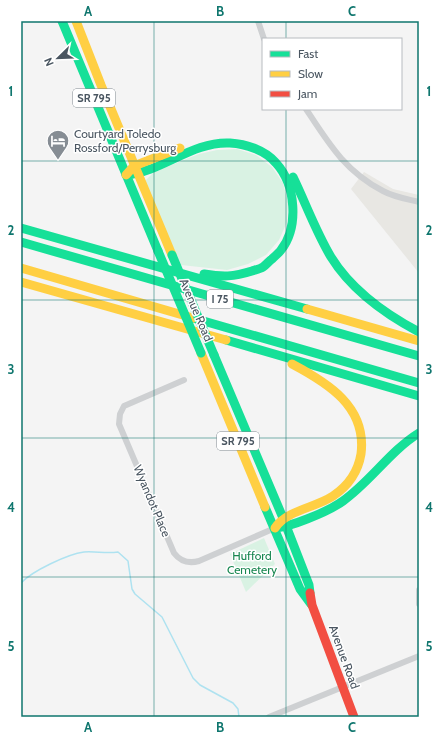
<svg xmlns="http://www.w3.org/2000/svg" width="440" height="738" font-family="Cabin,sans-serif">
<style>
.commercial{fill:#e8e7e3}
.green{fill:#d9f2e3}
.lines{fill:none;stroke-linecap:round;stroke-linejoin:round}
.stream{stroke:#aee2f0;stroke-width:1.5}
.street{stroke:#ced0d2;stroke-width:6}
.fast{stroke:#16e098;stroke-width:9}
.slow{stroke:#ffcf43;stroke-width:9}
.jam{stroke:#f24e42;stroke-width:9}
.fast-bridge{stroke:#16e098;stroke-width:9}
.grid{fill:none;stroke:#0f766e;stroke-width:1;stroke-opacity:0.55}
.labels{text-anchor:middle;stroke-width:3;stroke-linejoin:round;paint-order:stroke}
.shield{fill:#fff;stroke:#808990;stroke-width:1}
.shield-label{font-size:11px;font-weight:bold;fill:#4a5661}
.poi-label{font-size:12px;fill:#4a5661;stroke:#fff;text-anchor:start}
.street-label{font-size:12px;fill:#4a5661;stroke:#fff}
.park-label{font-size:12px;fill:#17864f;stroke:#fff}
.neatline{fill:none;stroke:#0f766e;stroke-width:1.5}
.grid-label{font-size:13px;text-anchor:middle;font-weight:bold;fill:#0f766e}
</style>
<rect width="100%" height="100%" fill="#f4f4f4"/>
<polygon class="commercial" points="364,172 393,189 419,195 419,273 351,189"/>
<g class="green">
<polygon points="237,149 256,155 272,167 283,183 288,202 287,222 279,240 266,255 248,264 227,270 181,265 144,182 154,172 199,154 217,150"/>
<polygon points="264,538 275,564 246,592 230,554"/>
</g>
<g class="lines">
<path class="stream" d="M21 583C32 571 68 554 84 552 96 551 106 554 118 552L128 561 132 589 135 594 162 617 193 678 200 685 233 703 238 709 239 717"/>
<g class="street">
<polyline points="258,21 264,39"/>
<path d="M306 109C329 144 345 171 383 191 394 197 407 199 419 202"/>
<path d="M184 380 124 406 120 414 119 424 174 553C180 561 188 564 199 561L275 528"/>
<polyline points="419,590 419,604"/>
<polyline points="269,717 419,656"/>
</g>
<g class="fast">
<polyline points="62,21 158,251"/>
<path d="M126 175C162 172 192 141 230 143 246 144 265 150 276 163 296 185 299 227 281 250 279 253 275 256 272 259 269 261 266 265 263 267 260 269 255 270 252 271 233 277 223 277 204 274"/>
<path d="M293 177C306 204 316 232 331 257 352 291 385 314 419 332"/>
<polyline points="21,228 307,309"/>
<polyline points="21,242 419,356"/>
<polyline points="193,318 419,383"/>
<polyline points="226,340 419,396"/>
<polyline points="214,355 283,518 309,585 310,593"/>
<polyline points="265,507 300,589 311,604"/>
<path d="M275 528C287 527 297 523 307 519 320 514 332 509 343 501 371 481 390 451 419 433"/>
</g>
<g class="slow">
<polyline points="76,21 101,85 172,255"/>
<polyline points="126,175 134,166 180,148"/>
<polyline points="21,268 193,318"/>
<polyline points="21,282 226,340"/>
<polyline points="307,309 419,341"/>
<polyline points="201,353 265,507"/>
<path d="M275 528C287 510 315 508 333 496 348 486 358 472 361 454 367 407 328 383 292 364"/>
</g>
<polyline class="jam" points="310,593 312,605 354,717"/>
<g class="fast-bridge">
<polyline points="158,251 201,353"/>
<polyline points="172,255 214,355"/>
</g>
</g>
<path class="grid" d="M154 21V717M286 21V39M286 109V717M21 161H419M21 300H419M21 438H419M21 577H419"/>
<defs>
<g id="hotel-pin" transform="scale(1.15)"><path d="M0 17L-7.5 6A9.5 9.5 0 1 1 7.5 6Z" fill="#868d94" stroke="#fff"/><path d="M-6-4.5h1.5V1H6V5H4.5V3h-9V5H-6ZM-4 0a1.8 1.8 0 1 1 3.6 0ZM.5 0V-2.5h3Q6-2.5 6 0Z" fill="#fff"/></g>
</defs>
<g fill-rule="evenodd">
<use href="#hotel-pin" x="58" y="141"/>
</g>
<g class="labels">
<g class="shield">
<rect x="73" y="89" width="42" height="18" rx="3"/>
<rect x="207" y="290" width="26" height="18" rx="3"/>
<rect x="217" y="432" width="42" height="18" rx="3"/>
</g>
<g class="shield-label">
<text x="94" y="102">SR 795</text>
<text x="220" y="303">I 75</text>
<text x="238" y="445">SR 795</text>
</g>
<g class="poi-label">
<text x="74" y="138">Courtyard Toledo<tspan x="74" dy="14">Rossford/Perrysburg</tspan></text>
</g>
<g class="street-label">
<text transform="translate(196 310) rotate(67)" y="4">Avenue Road</text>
<text transform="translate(152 501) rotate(67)" y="4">Wyandot Place</text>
<text transform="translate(344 657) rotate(70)" y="4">Avenue Road</text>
</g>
<g class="park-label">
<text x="252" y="560">Hufford<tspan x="252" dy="14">Cemetery</tspan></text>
</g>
</g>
<rect width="440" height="738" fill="none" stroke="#ffffff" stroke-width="44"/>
<rect x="262" y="38" width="140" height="72" fill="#ffffff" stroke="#b7bbc0"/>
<rect x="270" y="51" width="20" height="6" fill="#16e098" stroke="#b7bbc0"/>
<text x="298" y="58" font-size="12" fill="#4a5661">Fast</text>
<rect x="270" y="71" width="20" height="6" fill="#ffcf43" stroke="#b7bbc0"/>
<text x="298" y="78" font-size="12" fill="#4a5661">Slow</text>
<rect x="270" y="91" width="20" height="6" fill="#f24e42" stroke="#b7bbc0"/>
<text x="298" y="98" font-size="12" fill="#4a5661">Jam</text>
<g transform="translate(58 58) rotate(247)" stroke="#ffffff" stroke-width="3" paint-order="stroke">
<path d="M0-3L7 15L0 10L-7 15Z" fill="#4a5661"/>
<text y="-6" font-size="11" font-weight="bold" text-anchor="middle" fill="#4a5661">N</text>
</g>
<rect x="22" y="22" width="396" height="694" class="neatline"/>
<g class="grid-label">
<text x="88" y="16">A</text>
<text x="220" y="16">B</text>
<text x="352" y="16">C</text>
<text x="11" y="96">1</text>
<text x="429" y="96">1</text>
<text x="11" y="235">2</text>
<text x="429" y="235">2</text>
<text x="11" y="374">3</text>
<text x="429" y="374">3</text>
<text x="11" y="512">4</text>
<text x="429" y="512">4</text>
<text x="11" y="651">5</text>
<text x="429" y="651">5</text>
<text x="88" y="732">A</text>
<text x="220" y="732">B</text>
<text x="352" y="732">C</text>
</g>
</svg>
